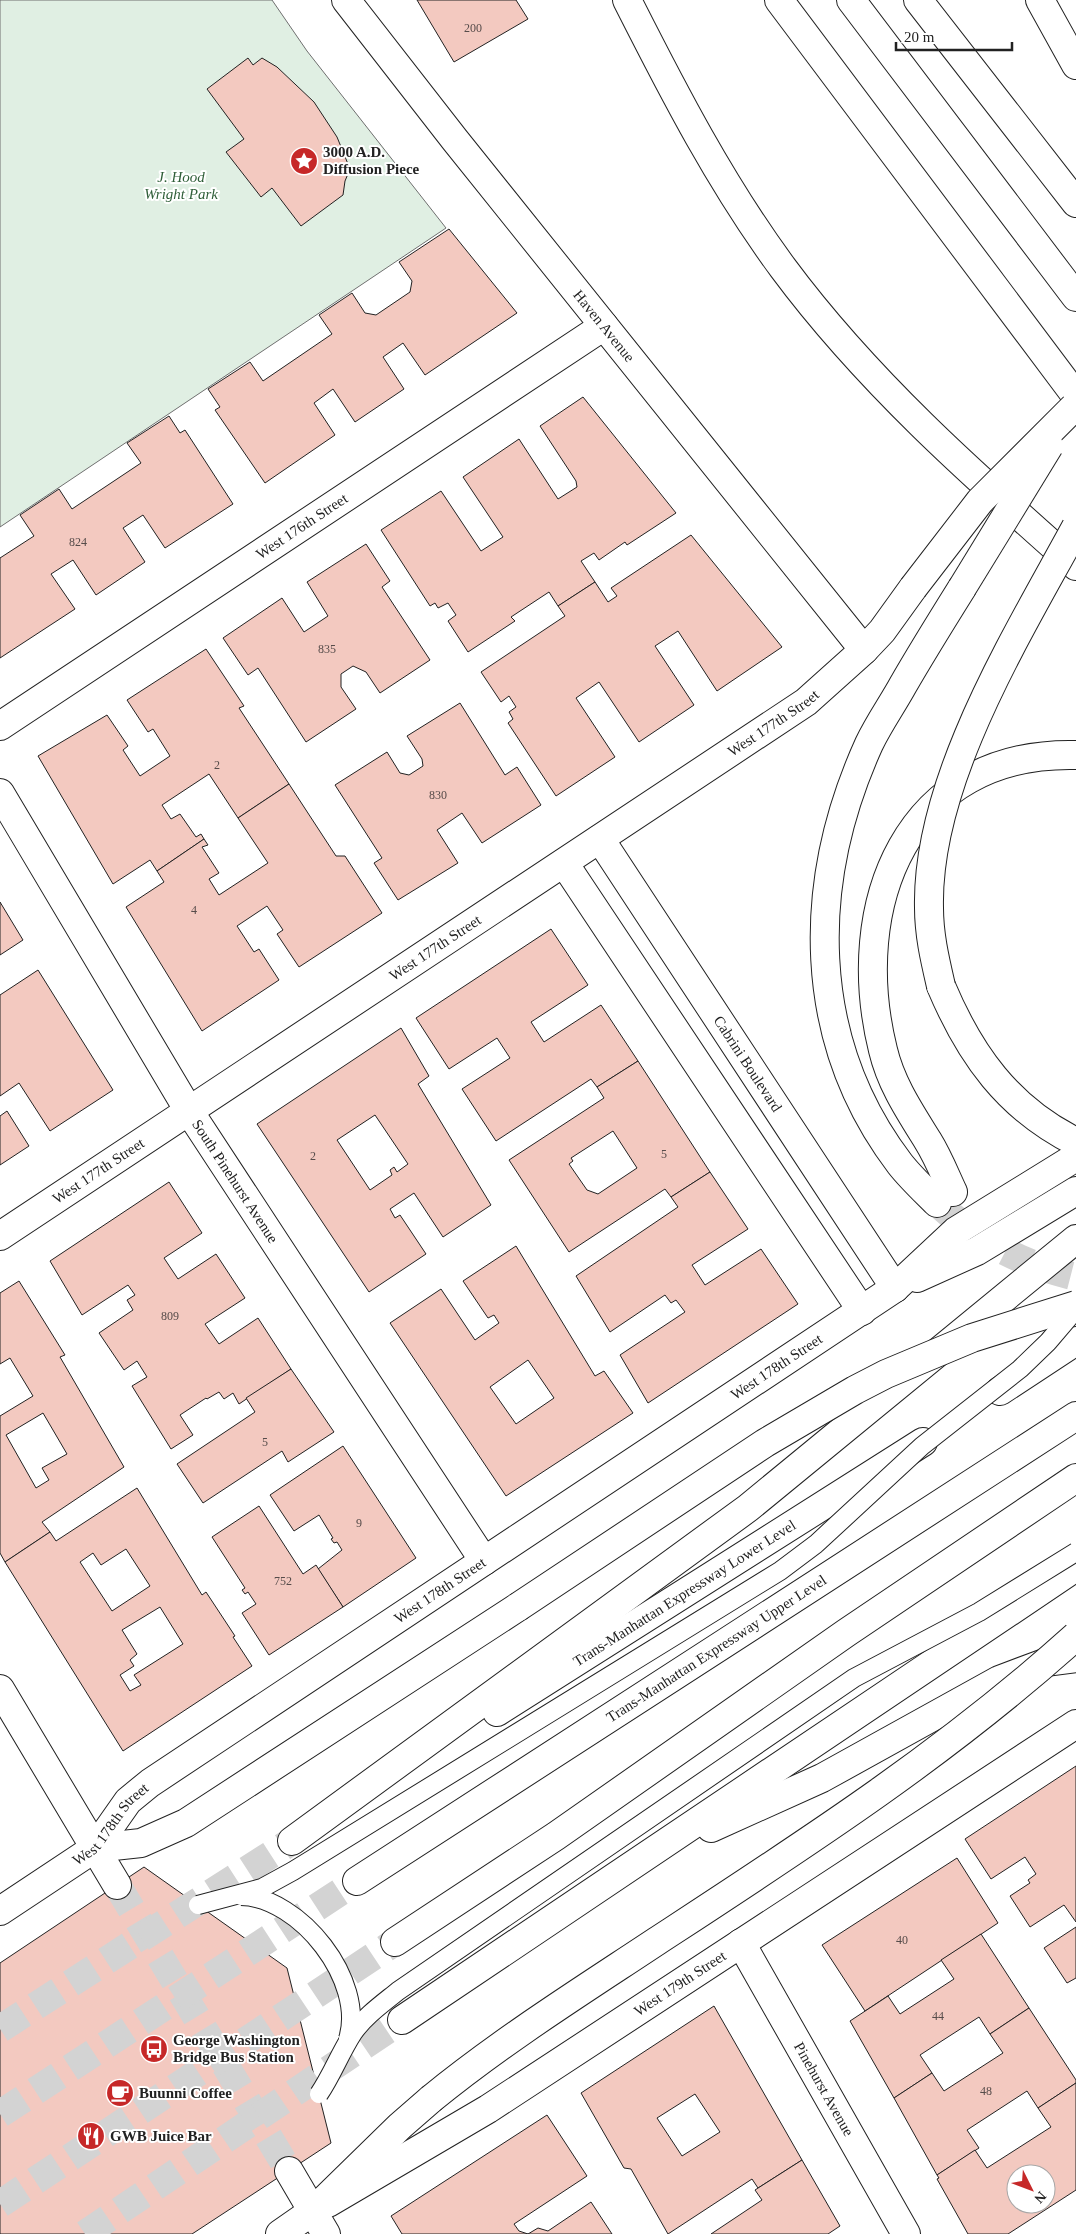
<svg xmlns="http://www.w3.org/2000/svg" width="1076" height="2234" font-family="'Times New Roman',serif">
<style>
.green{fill:#e0efe3;stroke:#6f6f6f}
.building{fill:#f3c9c0;stroke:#222;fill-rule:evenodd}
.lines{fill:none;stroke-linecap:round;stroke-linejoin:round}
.secondary-tunnel{stroke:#d3d3d3;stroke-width:28;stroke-dasharray:28 14;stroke-linecap:butt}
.highway-tunnel{stroke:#d3d3d3;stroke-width:28;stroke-dasharray:28 14;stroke-linecap:butt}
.street-casing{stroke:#222;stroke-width:30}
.secondary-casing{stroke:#222;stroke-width:30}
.primary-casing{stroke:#222;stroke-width:30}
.highway-casing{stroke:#222;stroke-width:30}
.street{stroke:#fff;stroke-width:28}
.secondary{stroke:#fff;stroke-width:28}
.primary{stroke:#fff;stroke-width:28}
.highway{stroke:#fff;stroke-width:28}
.lane-bridge-casing{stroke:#222;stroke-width:20;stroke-linecap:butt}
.highway-bridge-casing{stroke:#222;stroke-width:30;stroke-linecap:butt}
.lane-bridge{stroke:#fff;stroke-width:18}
.highway-bridge{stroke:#fff;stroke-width:28}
.labels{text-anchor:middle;stroke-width:4;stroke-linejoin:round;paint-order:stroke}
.number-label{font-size:12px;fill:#564c4a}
.poi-label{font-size:15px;font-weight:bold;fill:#222;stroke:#fff;text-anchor:start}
.park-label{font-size:15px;font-style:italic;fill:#2f5e38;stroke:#fff}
.street-label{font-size:15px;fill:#222;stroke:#fff}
</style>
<rect width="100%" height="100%" fill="#fff"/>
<polygon class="green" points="0,0 272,0 307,51 446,228 0,527"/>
<g class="building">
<polygon points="417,0 516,0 528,19 454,62"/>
<polygon points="248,58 253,65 262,58 277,67 314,102 337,137 350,169 345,181 343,195 301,226 272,188 261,197 226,152 244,139 207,89"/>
<polygon points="449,229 517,313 425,375 403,343 383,357 404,389 355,422 333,389 314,403 335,435 265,483 215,410 220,407 208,389 250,362 263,381 332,334 319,315 352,293 365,313 376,315 410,292 412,281 399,262"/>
<polygon points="583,397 676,513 627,545 625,542 599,560 594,553 581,561 595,582 558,606 549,592 511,617 515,621 468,652 448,621 456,615 448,603 438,608 435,603 430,606 381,530 441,491 481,551 503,537 463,477 519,439 558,499 577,487 576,481 540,426"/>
<polygon points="169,416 180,433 185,430 233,504 165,548 143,515 123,528 145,562 96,595 73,560 51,574 75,609 0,658 0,558 34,536 20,515 59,489 72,509 141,463 127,443"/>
<polygon points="691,535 782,647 717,691 678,631 655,646 694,705 639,742 599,682 576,698 615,757 556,796 508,723 513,719 509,712 516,707 509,696 501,702 481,672 565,616 558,606 595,582 608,602 617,596 611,588"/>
<polygon points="366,544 390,581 382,587 430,660 380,693 366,672 353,666 341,674 341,687 356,709 306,742 258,668 248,675 223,638 282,598 304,632 328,616 307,582"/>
<polygon points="206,649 244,706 239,708 289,784 238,818 209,774 162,805 171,819 180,814 196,837 201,834 204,839 157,871 150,860 113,884 38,756 107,715 128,746 123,750 140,776 170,756 153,729 148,732 127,700"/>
<polygon points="460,703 505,775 517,767 541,805 482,843 462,813 437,830 458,863 398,900 374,863 382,858 335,785 387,752 400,773 409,775 423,766 422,759 407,736"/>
<polygon points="289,784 336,856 345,856 382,913 299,967 277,934 283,930 267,906 237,926 254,952 259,949 279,980 202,1031 126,907 164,882 157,871 204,839 208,845 202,847 219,873 209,879 219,895 268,863 238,818"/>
<polygon points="0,902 23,940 0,955"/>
<polygon points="551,929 588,985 531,1022 544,1042 601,1005 638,1061 597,1087 591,1079 496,1141 462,1089 510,1058 497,1038 449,1069 416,1018"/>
<polygon points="38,970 113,1090 50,1131 19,1083 0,1096 0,995"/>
<path d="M401 1028 429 1076 418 1084 491 1205 443 1237 414 1193 390 1209 395 1218 400 1215 426 1254 369 1292 257 1124ZM375 1115 408 1164 397 1172 394 1167 390 1170 392 1175 370 1190 337 1140Z"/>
<path d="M638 1061 710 1172 671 1197 665 1189 569 1252 509 1160 604 1098 597 1087ZM613 1131 637 1168 598 1194 587 1190 569 1164 573 1161 571 1158Z"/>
<polygon points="7,1111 29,1146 0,1165 0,1116"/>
<polygon points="710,1172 748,1229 692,1265 705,1285 761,1249 798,1304 648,1403 620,1355 685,1312 676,1300 671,1303 665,1295 610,1332 576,1276 678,1207 671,1197"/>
<polygon points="169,1182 202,1233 164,1258 178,1279 216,1254 245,1298 205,1324 219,1344 258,1318 291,1369 239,1404 233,1393 224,1399 219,1392 207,1399 206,1398 180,1415 193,1435 171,1449 132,1386 147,1377 137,1361 124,1370 99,1333 133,1310 127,1300 135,1295 128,1285 82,1315 50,1261"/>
<path d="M516 1246 595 1376 604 1371 633 1413 506 1496 390 1323 441 1289 475 1340 499 1323 494 1315 488 1318 463 1281ZM528 1360 554 1398 516 1424 490 1387Z"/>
<path d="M19 1281 65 1355 60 1357 124 1467 42 1522 50 1532 5 1562 0 1553V1416L33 1396 10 1358 0 1364V1293ZM43 1413 67 1454 42 1468 49 1480 36 1488 6 1435Z"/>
<polygon points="291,1369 334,1432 288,1462 282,1451 203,1503 177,1464 255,1412 246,1398"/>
<polygon points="343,1446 416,1558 343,1607 318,1569 342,1550 337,1542 334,1543 331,1539 333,1538 319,1515 294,1531 270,1495"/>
<path d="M137 1488 202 1595 206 1592 235 1636 233 1637 252 1666 123 1751 5 1562 50 1532 56 1541ZM126 1549 150 1586 112 1611 80 1562 93 1553 101 1565ZM160 1607 183 1644 134 1675 141 1685 130 1691 120 1675 134 1666 130 1660 137 1654 122 1630Z"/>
<polygon points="259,1506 303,1574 316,1565 343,1607 269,1655 242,1613 256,1604 248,1592 245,1594 242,1590 245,1588 212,1537"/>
<polygon points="1076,1766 1076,1922 1064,1905 1030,1927 1010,1896 1030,1883 1028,1880 1036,1874 1025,1857 991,1879 965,1839"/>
<polygon points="957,1858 998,1923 865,2011 822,1945"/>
<polygon points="144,1867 287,1968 331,2143 192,2234 0,2234 0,1963"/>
<polygon points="1076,1927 1076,1978 1067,1983 1044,1948"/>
<polygon points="981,1934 1029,2008 990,2034 979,2017 920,2055 932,2073 894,2098 850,2021 888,1996 900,2014 954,1979 941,1960"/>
<path d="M714 2006 802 2160 758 2188 752 2179 668 2234 631 2169 624 2168 581 2093ZM695 2094 720 2132 682 2156 657 2118Z"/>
<polygon points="1029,2008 1076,2080 1076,2083 1038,2108 1027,2091 967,2130 979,2148 937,2175 894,2098 932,2073 944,2091 1003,2053 990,2034"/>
<path d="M1076 2083V2190L1008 2234H968L937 2179 939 2178 937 2175 975 2150 987 2168 1051 2127 1038 2108ZM1016 2174H1046V2204H1016Z"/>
<polygon points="547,2115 587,2176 514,2224 519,2231 528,2234 402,2234 391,2216"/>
<polygon points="802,2160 840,2226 828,2234 711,2234 762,2200 755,2190"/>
<polygon points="591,2202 612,2234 528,2234 538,2228 548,2231"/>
</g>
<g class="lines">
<polyline class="secondary-tunnel" points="117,1885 289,2171"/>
<g class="highway-tunnel">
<path d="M937 1203C980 1242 1019 1263 1076 1277"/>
<polyline points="0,2029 292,1841"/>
<polyline points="0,2114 357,1881"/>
<polyline points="0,2204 395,1942"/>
<polyline points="85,2234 402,2020"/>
</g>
<g class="street-casing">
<g id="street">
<path id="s1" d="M0 726 604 326"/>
<path id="s2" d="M0 793 189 1111 484 1561"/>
<path id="s3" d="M600 839 895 1288"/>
<polyline points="564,863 862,1311"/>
<path id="s4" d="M0 1236 806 702 864 650 455 140 346 0"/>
<path id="s5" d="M741 1943 906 2234"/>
<path id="s6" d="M328 2203 488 2109 1076 1724"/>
</g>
</g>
<g class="secondary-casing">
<g id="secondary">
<polyline points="0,1689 117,1885"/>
<polyline points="289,2171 326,2234"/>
</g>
</g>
<g class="primary-casing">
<g id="primary">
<path id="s7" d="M0 1911 95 1848 128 1801 150 1783 895 1288"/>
<polyline points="280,2234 313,2211"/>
</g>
</g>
<g class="highway-casing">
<g id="highway">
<path d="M627 0C674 93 721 184 783 268 866 380 972 474 1076 566"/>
<polyline points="779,0 1076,396"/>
<polyline points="851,0 1076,297"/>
<polyline points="918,0 1076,203"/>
<polyline points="1040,0 1076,65"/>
<polyline points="864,650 882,631 913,588"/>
<path d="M941 986C970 1055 1008 1108 1076 1142"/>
<path d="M953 1192C945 1175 938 1157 928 1141 910 1112 891 1084 883 1050 847 905 906 751 1076 755"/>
<path d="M937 1203C924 1190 911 1178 900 1164 805 1039 806 883 869 744 879 723 892 705 903 685 922 652 942 620 962 588"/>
<polyline points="917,1278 977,1251 1076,1191"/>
<polyline points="895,1288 956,1231 1076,1157"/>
<polyline points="1000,1391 1076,1341"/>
<path id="s8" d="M497 1712 923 1442"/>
<polyline points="711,1828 822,1778 999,1680 1047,1662 1076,1658"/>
<polyline points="292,1841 748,1508 1076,1239"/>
<polyline points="95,1848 141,1843 186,1823 518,1607"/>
<path id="s9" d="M357 1881 1076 1416"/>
<polyline points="395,1942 556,1836 846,1633 1076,1478"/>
<polyline points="402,2020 1076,1567"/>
<polyline points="313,2211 400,2126 431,2099"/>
</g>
</g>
<use href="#street" class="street"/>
<use href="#secondary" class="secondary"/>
<use href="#primary" class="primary"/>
<use href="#highway" class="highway"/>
<g class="lane-bridge-casing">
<g id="lane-bridge">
<path d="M241 1896C300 1897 366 1981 348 2039"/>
<polyline points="198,1905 262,1888 293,1871 780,1571 816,1544 922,1446 1020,1369 1048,1342 1076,1309"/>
<path d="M319 2094C332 2075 340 2053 353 2033 365 2016 382 2004 398 1991L854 1678 979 1612 1076 1552"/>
</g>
</g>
<g class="highway-bridge-casing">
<g id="highway-bridge">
<polyline points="913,588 980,501 1074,407"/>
<polyline points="962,588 1049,446"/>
<path d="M941 986C935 960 929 935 929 908 926 781 1017 636 1076 527"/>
<polyline points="518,1607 765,1443 855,1390 886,1374 972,1338 1076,1305"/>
<path d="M431 2099C502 2041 580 1992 657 1941 804 1845 945 1754 1076 1636"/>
</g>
</g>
<use href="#lane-bridge" class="lane-bridge"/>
<use href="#highway-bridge" class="highway-bridge"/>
</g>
<defs>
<g id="sight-disc" transform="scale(1.4375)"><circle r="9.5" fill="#c62828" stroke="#fff"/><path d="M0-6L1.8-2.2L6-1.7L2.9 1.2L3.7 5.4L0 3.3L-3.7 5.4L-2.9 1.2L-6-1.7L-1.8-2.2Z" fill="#fff"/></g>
<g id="bus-disc" transform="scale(1.4375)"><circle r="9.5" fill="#c62828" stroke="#fff"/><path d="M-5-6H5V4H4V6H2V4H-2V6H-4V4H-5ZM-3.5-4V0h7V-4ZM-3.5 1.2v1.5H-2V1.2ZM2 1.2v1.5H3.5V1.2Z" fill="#fff"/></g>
<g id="cafe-disc" transform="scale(1.4375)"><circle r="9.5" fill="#c62828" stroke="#fff"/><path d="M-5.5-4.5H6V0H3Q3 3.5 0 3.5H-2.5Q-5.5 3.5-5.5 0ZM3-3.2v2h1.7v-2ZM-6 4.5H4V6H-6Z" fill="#fff"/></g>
<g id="restaurant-disc" transform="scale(1.4375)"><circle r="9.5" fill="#c62828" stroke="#fff"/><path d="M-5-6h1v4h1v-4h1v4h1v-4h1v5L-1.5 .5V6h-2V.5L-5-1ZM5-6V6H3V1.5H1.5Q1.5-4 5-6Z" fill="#fff"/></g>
</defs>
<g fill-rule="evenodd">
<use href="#sight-disc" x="304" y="161"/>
<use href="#bus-disc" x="154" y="2049"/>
<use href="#cafe-disc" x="120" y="2093"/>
<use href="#restaurant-disc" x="91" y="2136"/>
</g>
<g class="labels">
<g class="number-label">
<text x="473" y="32">200</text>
<text x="78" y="546">824</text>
<text x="327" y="653">835</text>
<text x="217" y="769">2</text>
<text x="438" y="799">830</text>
<text x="194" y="914">4</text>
<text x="664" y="1158">5</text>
<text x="313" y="1160">2</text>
<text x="170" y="1320">809</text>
<text x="265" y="1446">5</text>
<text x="359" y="1527">9</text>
<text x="283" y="1585">752</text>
<text x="902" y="1944">40</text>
<text x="938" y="2020">44</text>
<text x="986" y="2095">48</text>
</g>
<g class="poi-label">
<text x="323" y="157">3000 A.D.<tspan x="323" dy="17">Diffusion Piece</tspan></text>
<text x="173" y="2045">George Washington<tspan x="173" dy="17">Bridge Bus Station</tspan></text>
<text x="139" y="2098">Buunni Coffee</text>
<text x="110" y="2141">GWB Juice Bar</text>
</g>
<g class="park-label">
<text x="181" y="182">J. Hood<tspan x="181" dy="17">Wright Park</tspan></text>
</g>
<g class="street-label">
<text transform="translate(604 326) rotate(51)" y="5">Haven Avenue</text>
<text dy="5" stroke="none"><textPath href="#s1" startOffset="362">West 176th Street</textPath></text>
<text dy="5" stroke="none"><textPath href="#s4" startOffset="928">West 177th Street</textPath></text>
<text dy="5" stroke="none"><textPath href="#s4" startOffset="522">West 177th Street</textPath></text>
<text dy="5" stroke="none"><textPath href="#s3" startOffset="269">Cabrini Boulevard</textPath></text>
<text dy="5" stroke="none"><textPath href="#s4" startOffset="118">West 177th Street</textPath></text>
<text dy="5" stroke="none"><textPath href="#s2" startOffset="454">South Pinehurst Avenue</textPath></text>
<text dy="5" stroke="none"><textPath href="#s7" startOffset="952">West 178th Street</textPath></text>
<text dy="5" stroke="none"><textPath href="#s7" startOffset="548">West 178th Street</textPath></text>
<text dy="5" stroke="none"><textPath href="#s8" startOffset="222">Trans-Manhattan Expressway Lower Level</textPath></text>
<text dy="5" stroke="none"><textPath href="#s9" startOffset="428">Trans-Manhattan Expressway Upper Level</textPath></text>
<text dy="5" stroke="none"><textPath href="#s7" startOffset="142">West 178th Street</textPath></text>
<text dy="5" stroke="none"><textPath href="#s6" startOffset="415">West 179th Street</textPath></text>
<text dy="5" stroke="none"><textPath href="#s5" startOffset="168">Pinehurst Avenue</textPath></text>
</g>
</g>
<g transform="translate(1031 2189) rotate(132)"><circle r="24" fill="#ffffff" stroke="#a7a7a7"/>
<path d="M0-4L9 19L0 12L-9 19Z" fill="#c62828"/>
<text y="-8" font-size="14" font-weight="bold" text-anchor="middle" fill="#222222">N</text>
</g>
<path d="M896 42v8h116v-8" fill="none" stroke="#222222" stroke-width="2.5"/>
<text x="904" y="42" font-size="15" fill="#222222" stroke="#ffffff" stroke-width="4" paint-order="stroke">20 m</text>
</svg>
